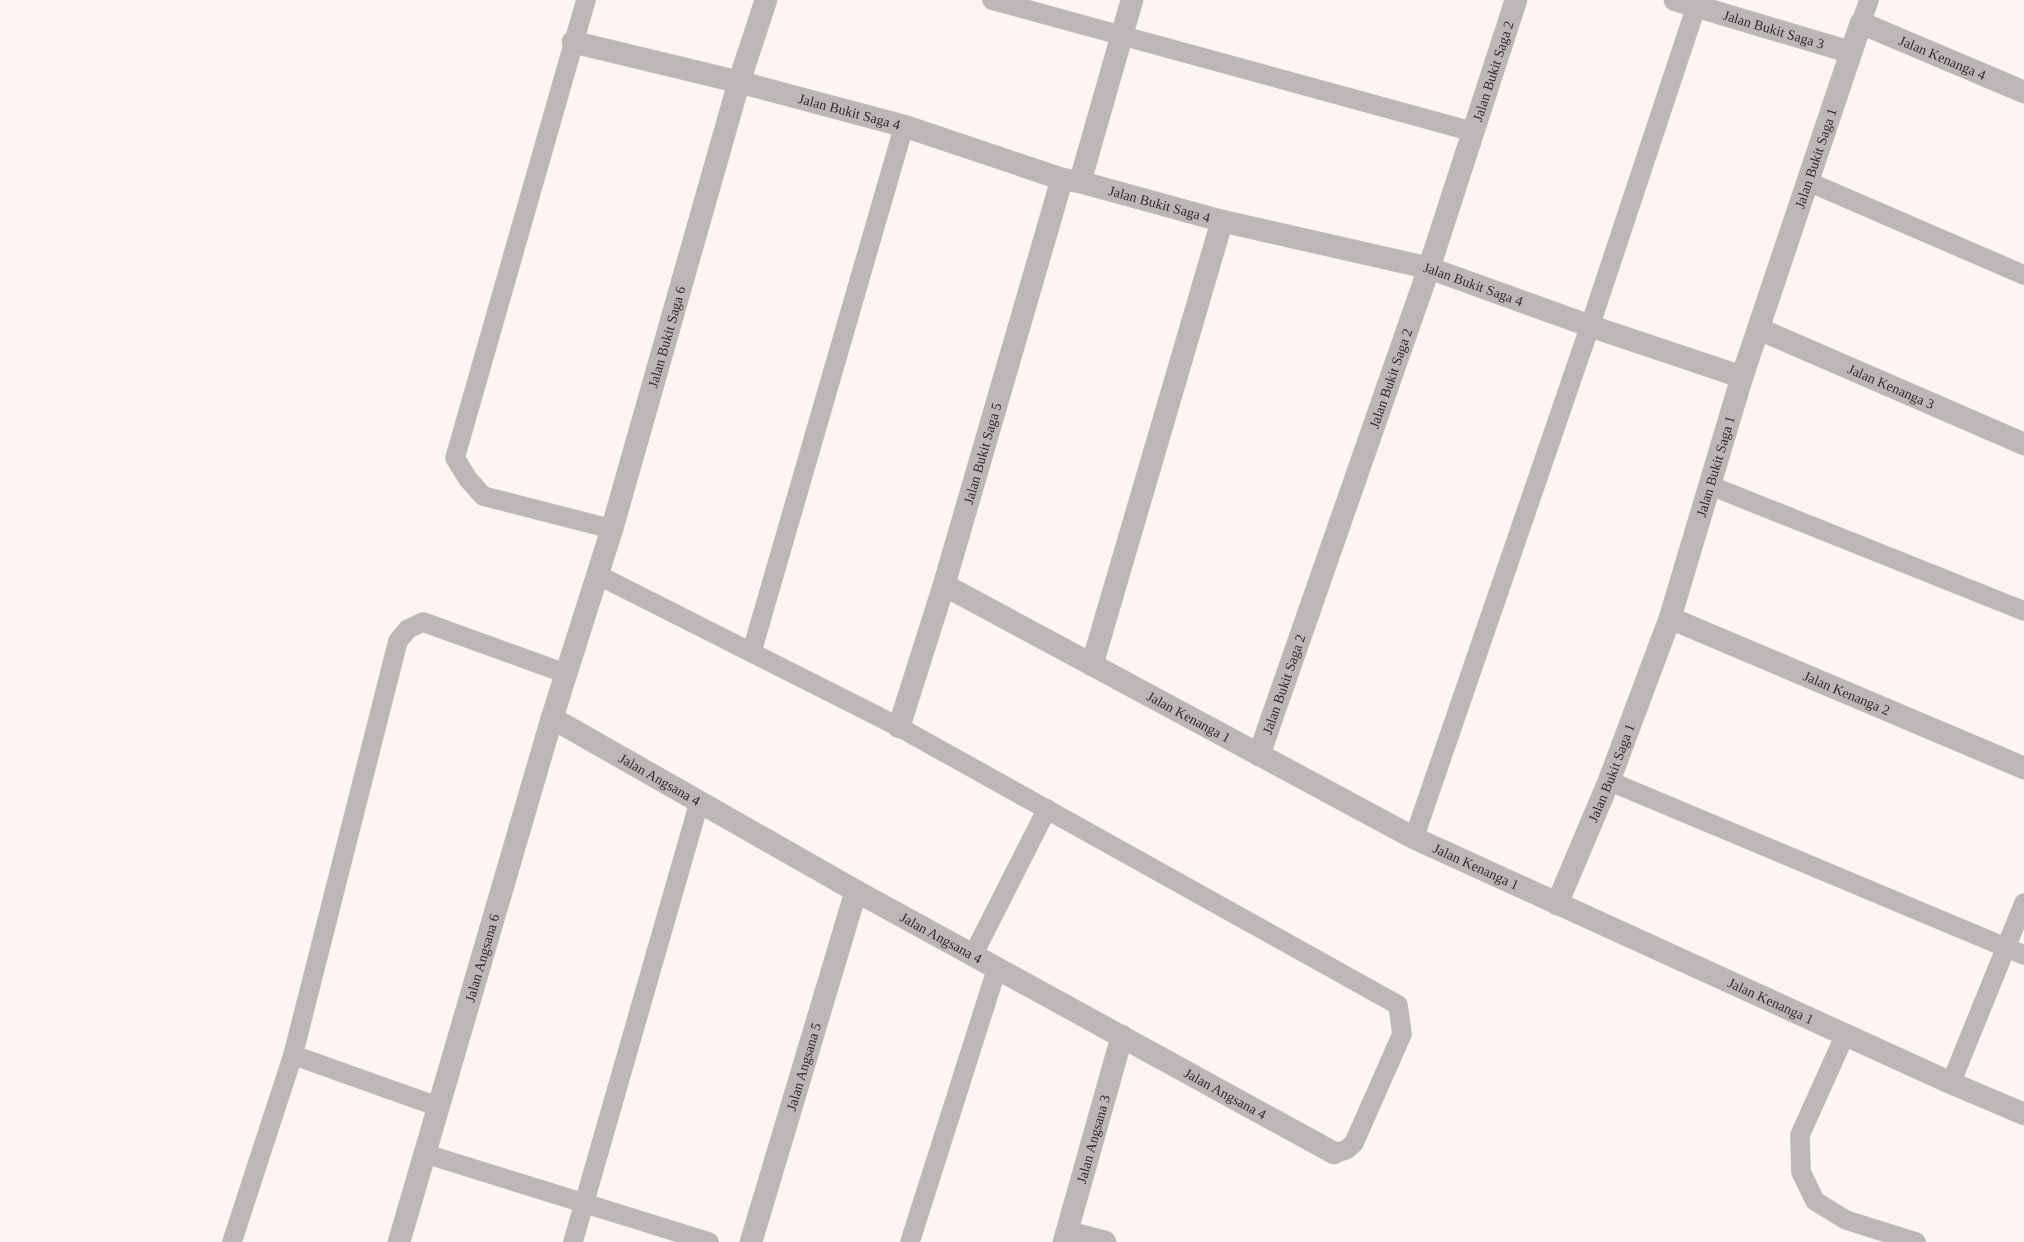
<svg xmlns="http://www.w3.org/2000/svg" width="2024" height="1242" font-family="Georgia,serif">
<style>
.lines{fill:none;stroke-linecap:round;stroke-linejoin:round}
.lane-casing{stroke:#d8d1ce;stroke-width:20}
.street-casing{stroke:#d8d1ce;stroke-width:23}
.lane{stroke:#bbb7b7;stroke-width:19}
.street{stroke:#bbb7b7;stroke-width:22}
.labels{text-anchor:middle;stroke-width:4;stroke-linejoin:round;paint-order:stroke}
.street-label{font-size:14px;fill:#2f2c2a;stroke:#fff}
</style>
<rect width="100%" height="100%" fill="#fdf5f2"/>
<g class="lines">
<g class="lane-casing">
<g id="lane">
<polyline points="586,0 455,458 468,479 483,496 612,529"/>
<polyline points="992,0 1474,132"/>
<polyline points="1861,23 1869,0"/>
<polyline points="1809,182 2024,275"/>
<polyline points="1709,485 2024,611"/>
<polyline points="598,575 899,727 1398,1005 1402,1034 1354,1143 1346,1150 1334,1153"/>
<polyline points="752,651 904,126"/>
<polyline points="1609,781 2024,955"/>
<polyline points="1414,838 1590,326 1696,7"/>
<polyline points="973,955 1047,809"/>
<polyline points="1845,1035 1800,1135 1801,1172 1815,1201 1846,1220 1916,1242"/>
<polyline points="293,1055 439,1107"/>
<polyline points="1951,1083 2024,903"/>
<polyline points="426,1154 709,1242"/>
<polyline points="232,1242 293,1055 398,641 408,629 423,622 567,674"/>
<polyline points="573,1242 699,803"/>
<polyline points="910,1242 997,968"/>
</g>
</g>
<g class="street-casing">
<g id="street">
<path id="s1" d="M1675 0 1850 52"/>
<path id="s2" d="M573 42 739 82 904 126 1062 179 1080 182 1222 221 1429 268 1590 326 1742 377"/>
<polyline points="1080,182 1132,0"/>
<path id="s3" d="M1759 329 2024 444"/>
<path id="s4" d="M944 585 1414 838 1951 1083 2024 1114"/>
<path id="s5" d="M1670 618 2024 768"/>
<polyline points="1092,665 1222,221"/>
<path id="s6" d="M552 718 856 891 1334 1153"/>
<path id="s7" d="M899 727 944 585 1062 179"/>
<path id="s8" d="M1259 755 1429 268 1516 0"/>
<path id="s9" d="M1557 904 1609 781 1670 618 1742 377 1861 23 2024 92"/>
<polyline points="1067,1232 1105,1242"/>
<path id="s10" d="M399 1242 552 718 612 529 739 82 766 0"/>
<path id="s11" d="M751 1242 856 891"/>
<path id="s12" d="M1064 1242 1122 1036"/>
</g>
</g>
<use href="#lane" class="lane"/>
<use href="#street" class="street"/>
</g>
<g class="labels">
<g class="street-label">
<text dy="5" stroke="none"><textPath href="#s1" startOffset="103">Jalan Bukit Saga 3</textPath></text>
<text dy="5" stroke="none"><textPath href="#s9" startOffset="1021">Jalan Kenanga 4</textPath></text>
<text dy="5" stroke="none"><textPath href="#s8" startOffset="723">Jalan Bukit Saga 2</textPath></text>
<text dy="5" stroke="none"><textPath href="#s2" startOffset="285">Jalan Bukit Saga 4</textPath></text>
<text dy="5" stroke="none"><textPath href="#s9" startOffset="790">Jalan Bukit Saga 1</textPath></text>
<text dy="5" stroke="none"><textPath href="#s2" startOffset="609">Jalan Bukit Saga 4</textPath></text>
<text dy="5" stroke="none"><textPath href="#s2" startOffset="933">Jalan Bukit Saga 4</textPath></text>
<text dy="5" stroke="none"><textPath href="#s10" startOffset="944">Jalan Bukit Saga 6</textPath></text>
<text dy="5" stroke="none"><textPath href="#s8" startOffset="399">Jalan Bukit Saga 2</textPath></text>
<text dy="5" stroke="none"><textPath href="#s3" startOffset="144">Jalan Kenanga 3</textPath></text>
<text dy="5" stroke="none"><textPath href="#s7" startOffset="286">Jalan Bukit Saga 5</textPath></text>
<text dy="5" stroke="none"><textPath href="#s9" startOffset="466">Jalan Bukit Saga 1</textPath></text>
<text dy="5" stroke="none"><textPath href="#s8" startOffset="75">Jalan Bukit Saga 2</textPath></text>
<text dy="5" stroke="none"><textPath href="#s5" startOffset="192">Jalan Kenanga 2</textPath></text>
<text dy="5" stroke="none"><textPath href="#s4" startOffset="278">Jalan Kenanga 1</textPath></text>
<text dy="5" stroke="none"><textPath href="#s9" startOffset="142">Jalan Bukit Saga 1</textPath></text>
<text dy="5" stroke="none"><textPath href="#s6" startOffset="124">Jalan Angsana 4</textPath></text>
<text dy="5" stroke="none"><textPath href="#s4" startOffset="602">Jalan Kenanga 1</textPath></text>
<text dy="5" stroke="none"><textPath href="#s6" startOffset="447">Jalan Angsana 4</textPath></text>
<text dy="5" stroke="none"><textPath href="#s10" startOffset="296">Jalan Angsana 6</textPath></text>
<text dy="5" stroke="none"><textPath href="#s4" startOffset="926">Jalan Kenanga 1</textPath></text>
<text dy="5" stroke="none"><textPath href="#s11" startOffset="183">Jalan Angsana 5</textPath></text>
<text dy="5" stroke="none"><textPath href="#s6" startOffset="771">Jalan Angsana 4</textPath></text>
<text dy="5" stroke="none"><textPath href="#s12" startOffset="107">Jalan Angsana 3</textPath></text>
</g>
</g>
</svg>
